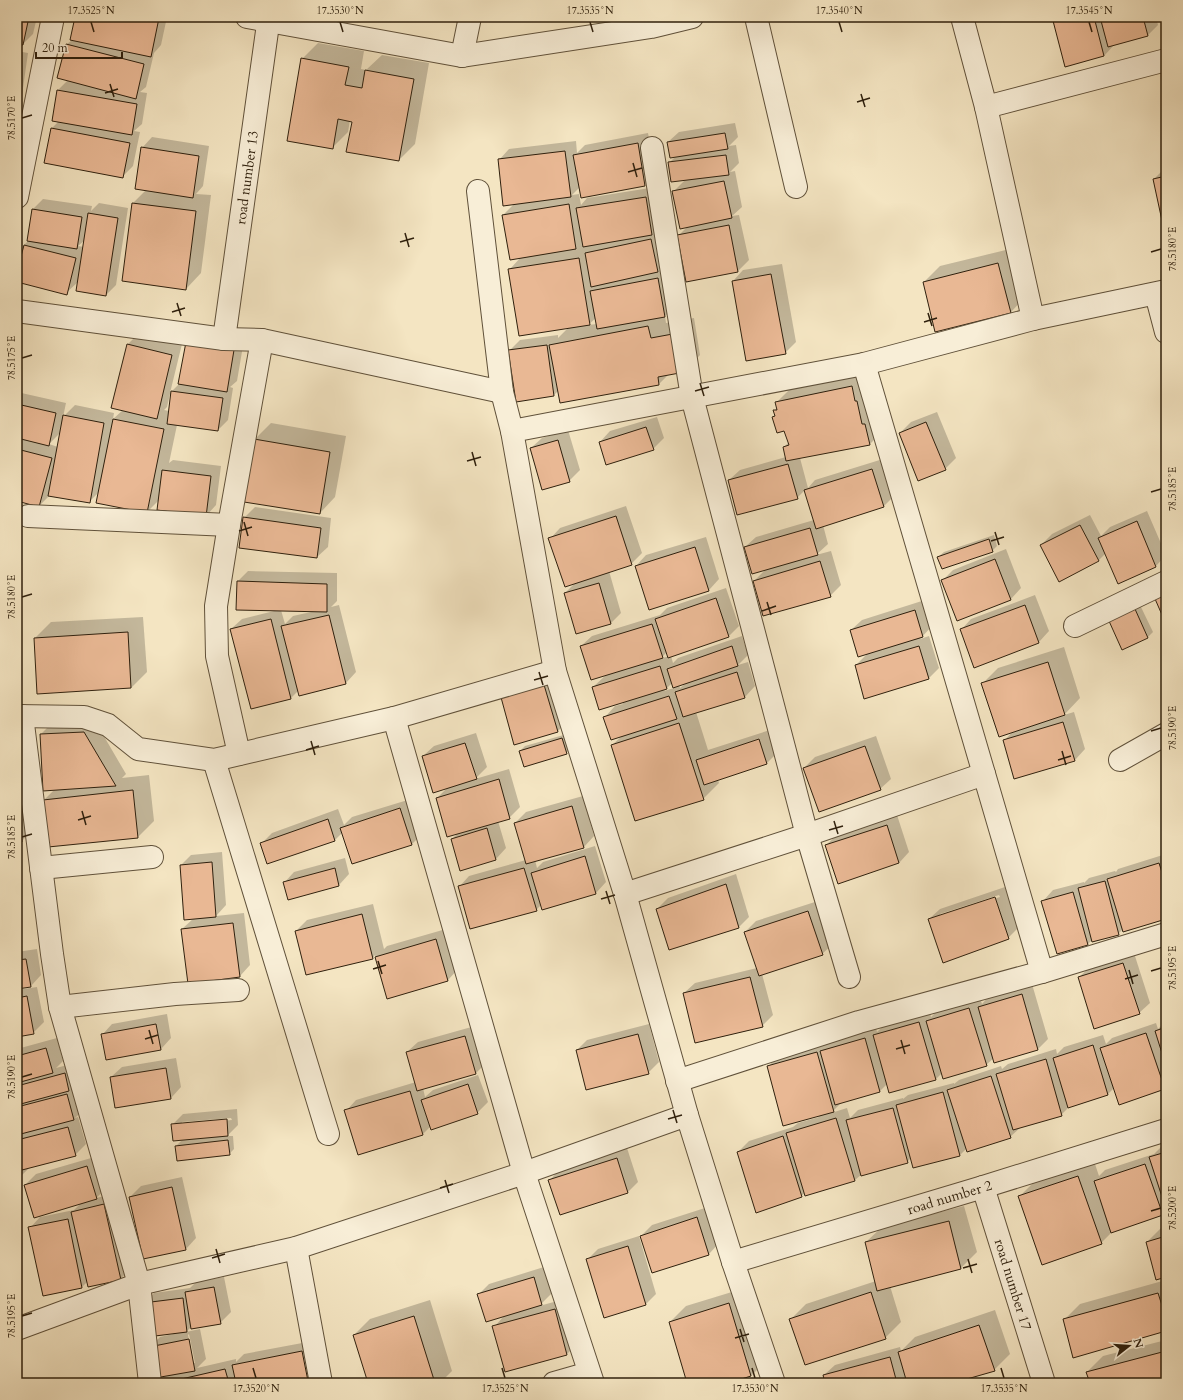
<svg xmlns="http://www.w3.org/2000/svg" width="1183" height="1400" font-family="Cardo,serif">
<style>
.shadow{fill:#0003;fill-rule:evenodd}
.building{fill:#e9b894;stroke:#2f200d}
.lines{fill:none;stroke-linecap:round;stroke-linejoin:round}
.street-casing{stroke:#60513a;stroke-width:24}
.street{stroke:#f8eed7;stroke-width:22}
.ticks{fill:none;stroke:#2f200d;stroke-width:1.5}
.labels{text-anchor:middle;stroke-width:4;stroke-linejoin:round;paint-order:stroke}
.street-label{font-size:14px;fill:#2f200d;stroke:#f8eed7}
.neatline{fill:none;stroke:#2f200d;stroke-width:1.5}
.ticks-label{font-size:10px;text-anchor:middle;fill:#2f200d}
</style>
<rect width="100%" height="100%" fill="#f4e5c2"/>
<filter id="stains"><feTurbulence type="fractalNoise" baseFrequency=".005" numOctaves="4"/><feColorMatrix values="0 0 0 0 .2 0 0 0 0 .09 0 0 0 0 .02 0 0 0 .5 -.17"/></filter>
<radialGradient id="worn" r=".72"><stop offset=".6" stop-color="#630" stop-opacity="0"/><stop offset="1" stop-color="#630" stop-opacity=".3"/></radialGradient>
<g class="shadow">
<polygon points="17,17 37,17 33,34 23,44 17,43"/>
<polygon points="76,17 167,17 161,45 154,53 146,87 140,92 147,93 142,124 134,131 140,132 133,166 122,177 52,128 59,121 53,120 58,90 68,80 67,44 71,41"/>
<polygon points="1053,17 1156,17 1158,25 1147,36 1114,45 1104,56"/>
<polygon points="318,43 364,51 361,69 366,70 382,55 429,63 415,144 399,160 353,121 350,120 348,132 332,148 302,59"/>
<polygon points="17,51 28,53 21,102 17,106"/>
<polygon points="735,123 738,137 729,146 736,145 739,163 730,172 735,171 742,207 732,216 739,215 749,260 738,271 687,281 678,236 688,226 673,192 686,179 669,163 676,156 668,142 679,132"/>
<path d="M648 133 656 175 645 185 582 197 580 187 572 195 579 194 581 205 587 198 656 187 668 261 659 270 668 268 676 306 665 316 666 323 694 318 700 355 685 371 670 373 659 384 559 390 554 395 517 401 509 351 520 340 558 335V338L568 328 510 269 521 257 503 215 515 203 499 160 509 149 576 141 577 153 585 145ZM596 318 597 324 588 325Z"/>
<polygon points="152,137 209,146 203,186 196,194 211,195 201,273 186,289 133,203 146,190 142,148"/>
<polygon points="1165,168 1166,168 1166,228 1154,179"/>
<path d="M43 199 92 206 91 211 99 203 128 208 116 285 106 295 78 282 66 293 17 281 24 245 29 240 33 209ZM85 240 84 247 78 246Z"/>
<polygon points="1014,248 1026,296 1011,312 924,282 940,266"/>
<polygon points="782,264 796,342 785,353 733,281 743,270"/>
<path d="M138 334 182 344 170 393 179 384 244 340 237 381 230 387 233 388 228 420 218 430 177 425 169 463 173 460 221 466 216 505 206 516 159 500 147 512 99 492 89 502 50 495 39 506 17 500V392L66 403 63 417 75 405 114 413 113 419 123 410 128 344ZM170 394 171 395 169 411 164 410 167 407ZM61 432 58 447 49 444Z"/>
<polygon points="867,371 886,428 870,444 800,458 808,488 815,480 883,459 894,496 884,506 823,525 828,544 816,555 831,551 841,585 830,596 754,581 766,569 745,547 756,537 814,520 805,490 797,498 729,480 740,470 786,457 784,447 789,442 785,430 773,417 775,415 774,411 778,407 776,403 792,387"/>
<polygon points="937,412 956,458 945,469 900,433 911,422"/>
<polygon points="657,417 664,438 653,449 600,442 610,431"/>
<polygon points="271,423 346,436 335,497 320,513 255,439"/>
<polygon points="568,430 580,470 569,481 531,448 542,438"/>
<polygon points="626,506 642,553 631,564 609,571 621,613 611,623 565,593 576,582 550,539 560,528"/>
<polygon points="255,507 331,518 328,547 317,557 244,518"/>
<polygon points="1147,511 1166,555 1156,566 1106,553 1098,561 1041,545 1052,534 1090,515 1101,536 1110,527"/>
<polygon points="994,535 997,546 992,551 938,557 944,552"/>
<polygon points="706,537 719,579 709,590 649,609 636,566 646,555"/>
<polygon points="17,549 21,601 17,605"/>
<polygon points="1006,549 1021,588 1011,599 958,620 942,581 953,570"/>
<path d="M248 571 337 573V601L331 607 339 605 356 672 346 683 300 694 299 690 291 698 231 629 242 619 274 611 238 581ZM281 610 311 611V612L293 616 285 624Z"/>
<path d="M726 588 739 626 729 636 671 656 673 663 678 658 742 636 748 655 738 665 748 662 755 686 745 697 696 712 708 750 770 730 777 753 767 763 718 780 719 783 703 799 612 745 622 736 605 717 615 706 623 704 622 702 593 687 606 675 581 646 592 636 660 615 667 608ZM667 652 669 656 660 659ZM672 683 674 688 664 691ZM686 683 680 688 679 685Z"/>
<polygon points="1035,595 1049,631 1039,642 961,630 971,619"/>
<polygon points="925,600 933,625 920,639 929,636 939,668 928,679 856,665 868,653 851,630 862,620"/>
<polygon points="1140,605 1153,632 1148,637 1123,648 1110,621"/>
<polygon points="143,617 147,672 131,688 35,638 51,622"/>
<polygon points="1064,647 1080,698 1064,715 1074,712 1085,749 1075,760 1004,741 1013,731 983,683 998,668"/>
<polygon points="552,668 568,721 557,732 515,744"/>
<polygon points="95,721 126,774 122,778 149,775 154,821 138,837 49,846 44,800 55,789 41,734 52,723"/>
<polygon points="17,723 29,784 17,795"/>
<polygon points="476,733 487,767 475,779 509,769 520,807 509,818 498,821 506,848 496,859 461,869 452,839 458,833 437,798 448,787 423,756 434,746"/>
<polygon points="567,734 572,748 566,753 520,751 525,746"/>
<polygon points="876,736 891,779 880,789 804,768 815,757"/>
<polygon points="29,794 32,830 22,841 17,841 17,796"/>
<polygon points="583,796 594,836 584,847 535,860 537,868 543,862 595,846 606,882 596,893 543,909 542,904 536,910 459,887 469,876 526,860 515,823 526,812"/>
<polygon points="411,799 422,834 412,844 343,832 335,840 268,863 261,844 272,833 338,809 344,825 352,817"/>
<polygon points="897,815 909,852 899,863 826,845 837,835"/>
<polygon points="222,852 226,905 216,916 244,913 250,965 240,976 182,929 194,918 181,865 191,855"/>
<polygon points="1166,854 1166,918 1123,929 1118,934 1092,940 1088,944 1057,953 1043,901 1053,890 1084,882 1084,883 1089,878 1115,871 1116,872 1118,869"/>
<polygon points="345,858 349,874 339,885 284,883 294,872"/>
<polygon points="736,874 749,917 739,927 657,909 668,898"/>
<path d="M1005 887 1019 927 1008 938 929 919 940 909ZM999 895 1000 897 940 916V914Z"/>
<polygon points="818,901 833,944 822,954 762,974 773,1015 762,1026 684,993 695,983 757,968 745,932 756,921"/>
<polygon points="373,904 384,949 387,946 446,929 458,969 448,980 388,998 375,955 373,958 307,974 296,931 307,920"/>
<polygon points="37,949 41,975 31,986 17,988 17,952"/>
<polygon points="1134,953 1150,1003 1139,1013 1079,977 1090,967"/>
<polygon points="1032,984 1048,1039 1038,1049 995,1062 994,1058 986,1065 942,1073 935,1080 887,1084 880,1091 842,1102 831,1113 847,1108 850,1118 858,1110 903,1098 903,1099 908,1095 954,1083 954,1084 959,1080 1001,1066 1002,1069 1008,1064 1056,1049 1057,1054 1064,1047 1103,1035 1106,1044 1112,1038 1156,1023 1158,1029 1166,1021 1166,1087 1120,1104 1115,1087 1108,1094 1070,1106 1061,1115 1021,1127 1010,1137 967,1148 960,1155 914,1167 911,1158 907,1162 862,1174 855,1180 805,1193 801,1196 738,1152 749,1141 793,1127 798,1123 819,1117 768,1067 778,1056 827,1042 828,1044 832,1040 876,1028 877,1032 884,1025 930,1012 931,1017 937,1011 980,998 982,1004 989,996"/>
<polygon points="37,987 44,1022 33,1033 17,1036 17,990"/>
<polygon points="167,1014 171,1038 161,1049 106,1059 102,1035 112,1024"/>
<polygon points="649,1024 659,1062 648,1073 577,1050 587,1040"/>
<polygon points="475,1026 486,1063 475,1074 423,1088 425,1097 433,1090 478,1075 488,1102 477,1113 431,1126 423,1134 358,1153 346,1111 356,1100 416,1082 407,1052 418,1042"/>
<polygon points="57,1038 63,1061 56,1068 75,1063 84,1109 75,1118 78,1117 86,1144 75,1155 30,1167 17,1180 17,1049"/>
<polygon points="176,1058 181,1087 171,1098 116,1107 111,1077 122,1067"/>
<path d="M237 1109 238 1125 227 1136H233L234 1149 229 1154 176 1146 183 1139 172 1125 183 1114ZM231 1118 232 1120 182 1124V1122Z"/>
<polygon points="1166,1142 1166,1211 1162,1214 1113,1231 1101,1243 1019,1197 1035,1181 1094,1161 1099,1176 1105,1170 1154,1154"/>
<polygon points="627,1148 638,1182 628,1192 561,1214 550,1180 560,1169"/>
<polygon points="98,1156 107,1188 96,1198 114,1194 131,1269 120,1279 88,1281 82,1287 30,1228 40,1217 74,1210 81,1203 25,1185 36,1174"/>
<polygon points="182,1177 196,1238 186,1249 130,1197 141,1186"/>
<polygon points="964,1206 977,1252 961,1268 890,1286 901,1322 885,1338 790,1320 806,1304 876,1281 866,1242 882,1227"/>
<polygon points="708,1207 719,1243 709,1254 641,1236 652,1225"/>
<polygon points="1166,1225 1166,1276 1147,1242 1163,1226"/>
<polygon points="639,1236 656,1294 646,1304 587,1260 598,1249"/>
<polygon points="544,1267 552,1293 539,1306 565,1299 577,1344 567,1354 494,1327 504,1316 478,1295 489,1284"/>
<path d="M224 1277 231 1312 220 1323 192 1326 186 1332 200 1329 206 1359 197 1368 236 1359V1362L244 1354 313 1341 322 1383H156L164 1375 150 1347 160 1337 173 1334V1333L144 1303 154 1293 190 1288 196 1282ZM189 1334 195 1363H193L188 1335Z"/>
<polygon points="1166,1280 1166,1330 1064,1320 1080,1304"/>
<polygon points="745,1288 767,1360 751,1376 726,1383 688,1383 670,1322 686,1306"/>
<polygon points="430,1300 452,1371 440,1383 369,1383 354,1335 370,1319"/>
<polygon points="995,1310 1010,1354 994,1370 950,1383 827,1383 824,1375 835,1365 900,1347 901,1351 915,1337"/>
<polygon points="1166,1340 1166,1383 1091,1383 1087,1372 1103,1356"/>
<polygon points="967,1380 968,1383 958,1383"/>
</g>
<g class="building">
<polygon points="17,17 29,17 23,45 17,44"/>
<polygon points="75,17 159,18 151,57 70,40"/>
<polygon points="1052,17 1094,17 1104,56 1065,67"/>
<polygon points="1100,17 1143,17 1148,36 1108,47"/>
<polygon points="66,44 144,64 136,99 57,78"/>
<polygon points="301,58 349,67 345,85 362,88 365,70 414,79 399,161 346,152 352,122 338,119 333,149 287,141"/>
<polygon points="57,90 137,104 132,135 52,121"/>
<polygon points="51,128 130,143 123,178 44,163"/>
<polygon points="725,133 728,149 670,158 667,142"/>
<polygon points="638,143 645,186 581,198 573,155"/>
<polygon points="141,147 199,156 193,198 135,189"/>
<polygon points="565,151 571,197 503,206 498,159"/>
<polygon points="726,155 729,175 671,182 668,162"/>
<polygon points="1166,176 1166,229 1164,230 1153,179"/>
<polygon points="724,181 732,218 680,229 672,191"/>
<polygon points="646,197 652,235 583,247 576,208"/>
<polygon points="132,203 196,211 186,290 122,281"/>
<polygon points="569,204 576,249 510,260 502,215"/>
<polygon points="32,209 82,217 77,249 27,241"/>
<polygon points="88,213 118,218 106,296 76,291"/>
<polygon points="729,225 738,272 686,282 677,235"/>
<polygon points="651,239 658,272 591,287 585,253"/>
<polygon points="24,245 76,258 67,295 17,282 17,272"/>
<polygon points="579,258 590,325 519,336 508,269"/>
<polygon points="998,263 1011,313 935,332 923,282"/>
<polygon points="771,274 786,354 746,361 732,281"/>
<polygon points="658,278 665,317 597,329 590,291"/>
<polygon points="648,326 651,338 678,333 685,372 658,377 659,385 560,403 549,345"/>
<polygon points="186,342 234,350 227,392 178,384"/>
<polygon points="127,344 172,355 157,419 111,408"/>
<polygon points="547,345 554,396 516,402 508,350"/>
<polygon points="852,386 855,401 857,401 862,424 865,424 870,445 786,461 783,447 789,445 784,431 777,433 772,417 775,416 773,410 777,410 775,402"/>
<polygon points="171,391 223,398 218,431 167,424"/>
<polygon points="17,404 56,413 49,446 17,438"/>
<polygon points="63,415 104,423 90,503 48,496"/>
<polygon points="113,419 164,429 147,513 96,503"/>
<polygon points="926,422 946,470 918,481 899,433"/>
<polygon points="646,427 654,450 606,465 599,442"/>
<polygon points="254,439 330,452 320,514 244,502"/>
<polygon points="558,440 570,482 542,490 530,448"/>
<polygon points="17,449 52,458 39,507 17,501"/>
<polygon points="788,464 798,499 737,515 728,480"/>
<polygon points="872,469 884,507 816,529 804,490"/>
<polygon points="162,470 211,476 206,517 157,510"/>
<polygon points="616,516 632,565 565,587 548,538"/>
<polygon points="243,517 321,528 317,558 239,548"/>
<polygon points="1137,521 1156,567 1118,584 1098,538"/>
<polygon points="1080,525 1099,561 1059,582 1040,545"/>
<polygon points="810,528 818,555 752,574 744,547"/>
<polygon points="989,539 993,552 942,569 937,557"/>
<polygon points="695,547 709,591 649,610 635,566"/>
<polygon points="995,559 1011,600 957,621 941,580"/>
<polygon points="820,561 831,597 763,616 753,581"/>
<polygon points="237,581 327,584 327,612 236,610"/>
<polygon points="599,583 611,624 576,634 564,593"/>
<polygon points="1166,585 1166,624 1152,592"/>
<polygon points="716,598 729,637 668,658 655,619"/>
<polygon points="1025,605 1039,643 974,668 960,629"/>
<polygon points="1135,609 1148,638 1122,650 1109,621"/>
<polygon points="915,610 923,637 858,657 850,630"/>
<polygon points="329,615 346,684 299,696 281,626"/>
<polygon points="271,619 291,699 251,709 230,629"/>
<polygon points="652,624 663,658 591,680 580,646"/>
<polygon points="128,632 131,688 37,694 34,638"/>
<polygon points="732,646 738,666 673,688 667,669"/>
<polygon points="919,646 929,679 864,699 855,665"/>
<polygon points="1048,662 1065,715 999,737 981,683"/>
<polygon points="660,666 667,689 599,710 592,687"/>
<polygon points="737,672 745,698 683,717 675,692"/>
<polygon points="542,678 558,732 514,745 499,690"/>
<polygon points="669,696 677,719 611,740 603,717"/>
<polygon points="1063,722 1075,761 1014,779 1003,740"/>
<polygon points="679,723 704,800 635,821 611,745"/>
<polygon points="84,732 116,786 43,791 40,734"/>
<polygon points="562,738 567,754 524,767 519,751"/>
<polygon points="759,739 767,764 704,785 696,760"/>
<polygon points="465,743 477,779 433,793 422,756"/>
<polygon points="865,746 881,790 819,812 803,768"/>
<polygon points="499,779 510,819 447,837 436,798"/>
<polygon points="133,790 138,838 48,847 43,800"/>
<polygon points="18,804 22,842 17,842 17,805"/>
<polygon points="572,806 584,848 526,864 514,823"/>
<polygon points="400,808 412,845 352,864 340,828"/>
<polygon points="328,819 335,841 267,864 260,843"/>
<polygon points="887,825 899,863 838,884 825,845"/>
<polygon points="487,828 496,860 460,871 451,839"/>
<polygon points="585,856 596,894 542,910 531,873"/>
<polygon points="212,862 216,917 184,920 180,865"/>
<polygon points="1159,863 1166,885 1166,919 1123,932 1107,879"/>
<polygon points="335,868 339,886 288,900 283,882"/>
<polygon points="524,868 537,911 470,929 458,886"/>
<polygon points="1105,881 1119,935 1092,942 1078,888"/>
<polygon points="726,884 739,928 669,950 656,909"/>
<polygon points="1073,892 1088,945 1057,954 1041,901"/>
<polygon points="995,897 1009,939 943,963 928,919"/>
<polygon points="808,911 823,955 759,976 744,932"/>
<polygon points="362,914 373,959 306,975 295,931"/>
<polygon points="233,923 240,977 188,984 181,929"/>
<polygon points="436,939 448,981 387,999 375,957"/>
<polygon points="26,959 31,987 17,989 17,960"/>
<polygon points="1123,963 1140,1014 1094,1029 1078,977"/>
<polygon points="750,977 763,1027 695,1043 683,993"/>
<polygon points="1022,994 1038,1050 994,1063 978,1007"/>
<polygon points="27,996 34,1034 17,1037 17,998"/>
<polygon points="969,1008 987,1066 943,1079 926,1021"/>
<polygon points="919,1022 936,1080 889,1093 873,1035"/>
<polygon points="156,1024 161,1050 106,1060 101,1034"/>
<polygon points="1166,1027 1166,1066 1155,1031"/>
<polygon points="1146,1033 1165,1089 1119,1105 1100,1048"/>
<polygon points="638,1034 649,1074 586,1090 576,1050"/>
<polygon points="465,1036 476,1074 417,1091 406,1052"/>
<polygon points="865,1038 880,1092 835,1105 820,1051"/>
<polygon points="1093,1045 1108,1095 1068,1108 1053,1058"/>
<polygon points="46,1048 53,1073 17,1083 17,1056"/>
<polygon points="817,1052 834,1112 783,1126 767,1066"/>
<polygon points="1046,1059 1062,1116 1013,1130 996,1074"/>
<polygon points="166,1068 171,1099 115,1108 110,1077"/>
<polygon points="65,1073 69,1091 17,1105 17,1086"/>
<polygon points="991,1076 1011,1138 967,1152 947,1090"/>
<polygon points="468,1084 478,1114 431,1130 421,1100"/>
<polygon points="410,1091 423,1135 358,1155 344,1110"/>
<polygon points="943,1092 960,1156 913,1168 896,1105"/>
<polygon points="67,1094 74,1120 17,1135 17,1107"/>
<polygon points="893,1108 908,1163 861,1176 846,1120"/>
<polygon points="836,1118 855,1181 805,1196 786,1133"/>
<polygon points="227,1119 228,1136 173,1141 171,1124"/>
<polygon points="68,1127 76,1156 22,1170 17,1152 17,1140"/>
<polygon points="783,1136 802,1197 756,1213 737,1152"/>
<polygon points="228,1140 230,1155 177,1161 175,1146"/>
<polygon points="1166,1152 1166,1209 1149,1157"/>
<polygon points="617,1158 628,1193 560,1215 548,1180"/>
<polygon points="1145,1164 1163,1215 1111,1233 1094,1181"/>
<polygon points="87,1166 97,1199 34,1218 24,1185"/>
<polygon points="1078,1176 1102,1244 1042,1265 1018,1196"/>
<polygon points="172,1187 186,1250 143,1259 129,1197"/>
<polygon points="104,1204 121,1280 88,1287 71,1212"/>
<polygon points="697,1217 709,1255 652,1273 640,1236"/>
<polygon points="68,1219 82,1288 43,1296 28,1227"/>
<polygon points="949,1221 961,1269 877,1291 865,1242"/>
<polygon points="1166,1236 1166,1277 1156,1280 1146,1242"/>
<polygon points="628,1246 646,1305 604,1318 586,1259"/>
<polygon points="534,1277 542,1305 486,1322 477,1294"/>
<polygon points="214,1287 221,1324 191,1329 185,1292"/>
<polygon points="871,1292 886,1339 805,1365 789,1319"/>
<polygon points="1158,1293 1166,1318 1166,1331 1073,1358 1063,1319"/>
<polygon points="183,1298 187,1332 147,1337 143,1303"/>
<polygon points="729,1303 751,1376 729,1383 687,1383 669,1322"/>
<polygon points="555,1309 567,1355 505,1372 492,1326"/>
<polygon points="414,1316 435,1383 368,1383 353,1335"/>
<polygon points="979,1325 995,1371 953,1383 907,1383 898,1352"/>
<polygon points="189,1339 195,1371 155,1378 149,1347"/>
<polygon points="302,1351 308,1381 298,1383 236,1383 232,1365"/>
<polygon points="1166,1351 1166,1383 1090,1383 1086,1372"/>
<polygon points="890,1357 897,1383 825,1383 823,1375"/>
<polygon points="225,1369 229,1383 164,1383"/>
</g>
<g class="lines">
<g class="street-casing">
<g id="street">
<polyline points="247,17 462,56 651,27 692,17"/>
<polyline points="756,17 796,187"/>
<polyline points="962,17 986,107 1033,319"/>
<polyline points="462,56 470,17"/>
<polyline points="986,107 1166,60"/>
<polyline points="652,148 692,397 807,835 849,977"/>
<polyline points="478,191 502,392 512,431 555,671 625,894 687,1115 733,1262 774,1383"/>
<polyline points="17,197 53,17"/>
<polyline points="1156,294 1166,332"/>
<polyline points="17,311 224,339 262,340 502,392"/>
<path id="s1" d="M224 339 269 17"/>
<polyline points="864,364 1042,972"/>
<polyline points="512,431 864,364 1033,319 1166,291"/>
<polyline points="28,516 229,525"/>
<polyline points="1075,626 1166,582"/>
<polyline points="17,716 84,717 108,725 138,749 214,760 394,718 555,671"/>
<polyline points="22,716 52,954 60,1007 139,1284 150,1383"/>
<polyline points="394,718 524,1173 593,1383"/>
<polyline points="239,754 217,656 216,606 229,525 262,340"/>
<polyline points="214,760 328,1134"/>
<polyline points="1120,760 1166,734"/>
<polyline points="41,868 152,857"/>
<polyline points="625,894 807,835 984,774"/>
<polyline points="60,1007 175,994 238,990"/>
<polyline points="677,1081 859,1022 1042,972 1166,934"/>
<path id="s2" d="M983 1187 1044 1383"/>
<polyline points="296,1248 321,1383"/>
<path id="s3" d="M733 1262 983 1187 1166 1130"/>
<polyline points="17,1329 139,1284 296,1248 524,1173 687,1115"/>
<polyline points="554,1383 589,1373"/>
</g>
</g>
<use href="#street" class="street"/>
</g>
<path class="ticks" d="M91 22 94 32M340 22 343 32M590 22 593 32M839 22 842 32M1089 22 1092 32M110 84 114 97M105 93 118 89M861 94 865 107M857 102 870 98M22 118 32 115M633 163 637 177M628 172 642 168M405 233 409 247M400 242 414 238M1151 252 1161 249M177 303 181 316M172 312 185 308M928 313 932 326M924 322 937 318M22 358 32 355M700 383 704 396M695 391 709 387M472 452 476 466M467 461 481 457M1151 492 1161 489M244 522 248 536M239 531 252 527M995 532 999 545M991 541 1004 537M22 597 32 594M767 602 771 615M762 611 776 606M539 672 543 685M534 680 548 676M1151 731 1161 728M311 741 315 755M306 750 319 746M1062 751 1066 765M1058 760 1071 756M82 811 86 825M78 820 91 816M834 821 838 834M829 830 843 826M22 837 32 834M606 891 610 904M601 899 615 895M378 961 382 974M373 969 386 965M1129 970 1133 984M1151 971 1161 968M1125 979 1138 975M149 1030 153 1044M145 1039 158 1035M901 1040 905 1054M896 1049 910 1045M22 1077 32 1074M673 1110 677 1123M668 1119 682 1115M445 1180 449 1193M440 1188 453 1184M1151 1211 1161 1208M216 1249 220 1263M212 1258 225 1254M968 1259 972 1273M963 1268 977 1264M22 1316 32 1313M740 1329 744 1342M735 1338 749 1334M253 1368 256 1378M502 1368 505 1378M752 1368 755 1378M1001 1368 1004 1378"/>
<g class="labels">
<g class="street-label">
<text dy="5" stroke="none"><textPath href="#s1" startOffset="163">road number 13</textPath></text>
<text dy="5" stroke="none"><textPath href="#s3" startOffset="226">road number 2</textPath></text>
<text dy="5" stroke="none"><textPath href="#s2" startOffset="102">road number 17</textPath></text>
</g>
</g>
<rect width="1183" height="1400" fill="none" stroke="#f4e5c2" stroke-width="44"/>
<g transform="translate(1129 1346) rotate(73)" stroke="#f8eed7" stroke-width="3" paint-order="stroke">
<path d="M0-3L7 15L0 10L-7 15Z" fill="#2f200d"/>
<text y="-6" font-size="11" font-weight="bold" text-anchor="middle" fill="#2f200d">N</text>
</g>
<path d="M36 52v6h86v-6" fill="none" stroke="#2f200d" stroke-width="2"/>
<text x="42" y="52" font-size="12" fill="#2f200d" stroke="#f8eed7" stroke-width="3" paint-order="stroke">20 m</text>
<rect x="22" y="22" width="1139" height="1356" class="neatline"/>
<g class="ticks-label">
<text x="91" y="14">17.3525°N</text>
<text x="340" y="14">17.3530°N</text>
<text x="590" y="14">17.3535°N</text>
<text x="839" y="14">17.3540°N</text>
<text x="1089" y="14">17.3545°N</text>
<text transform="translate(11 118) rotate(-90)" y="4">78.5170°E</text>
<text transform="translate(1172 249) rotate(-90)" y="4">78.5180°E</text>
<text transform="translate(11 358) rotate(-90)" y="4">78.5175°E</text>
<text transform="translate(1172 489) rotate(-90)" y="4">78.5185°E</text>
<text transform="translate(11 597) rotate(-90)" y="4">78.5180°E</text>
<text transform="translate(1172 728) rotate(-90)" y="4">78.5190°E</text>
<text transform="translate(11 837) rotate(-90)" y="4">78.5185°E</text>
<text transform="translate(1172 968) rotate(-90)" y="4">78.5195°E</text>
<text transform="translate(11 1077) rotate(-90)" y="4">78.5190°E</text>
<text transform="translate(1172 1208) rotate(-90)" y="4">78.5200°E</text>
<text transform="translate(11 1316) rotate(-90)" y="4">78.5195°E</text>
<text x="256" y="1392">17.3520°N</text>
<text x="505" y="1392">17.3525°N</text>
<text x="755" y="1392">17.3530°N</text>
<text x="1004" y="1392">17.3535°N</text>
</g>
<rect width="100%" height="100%" filter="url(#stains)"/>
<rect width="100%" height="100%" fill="url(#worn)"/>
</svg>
